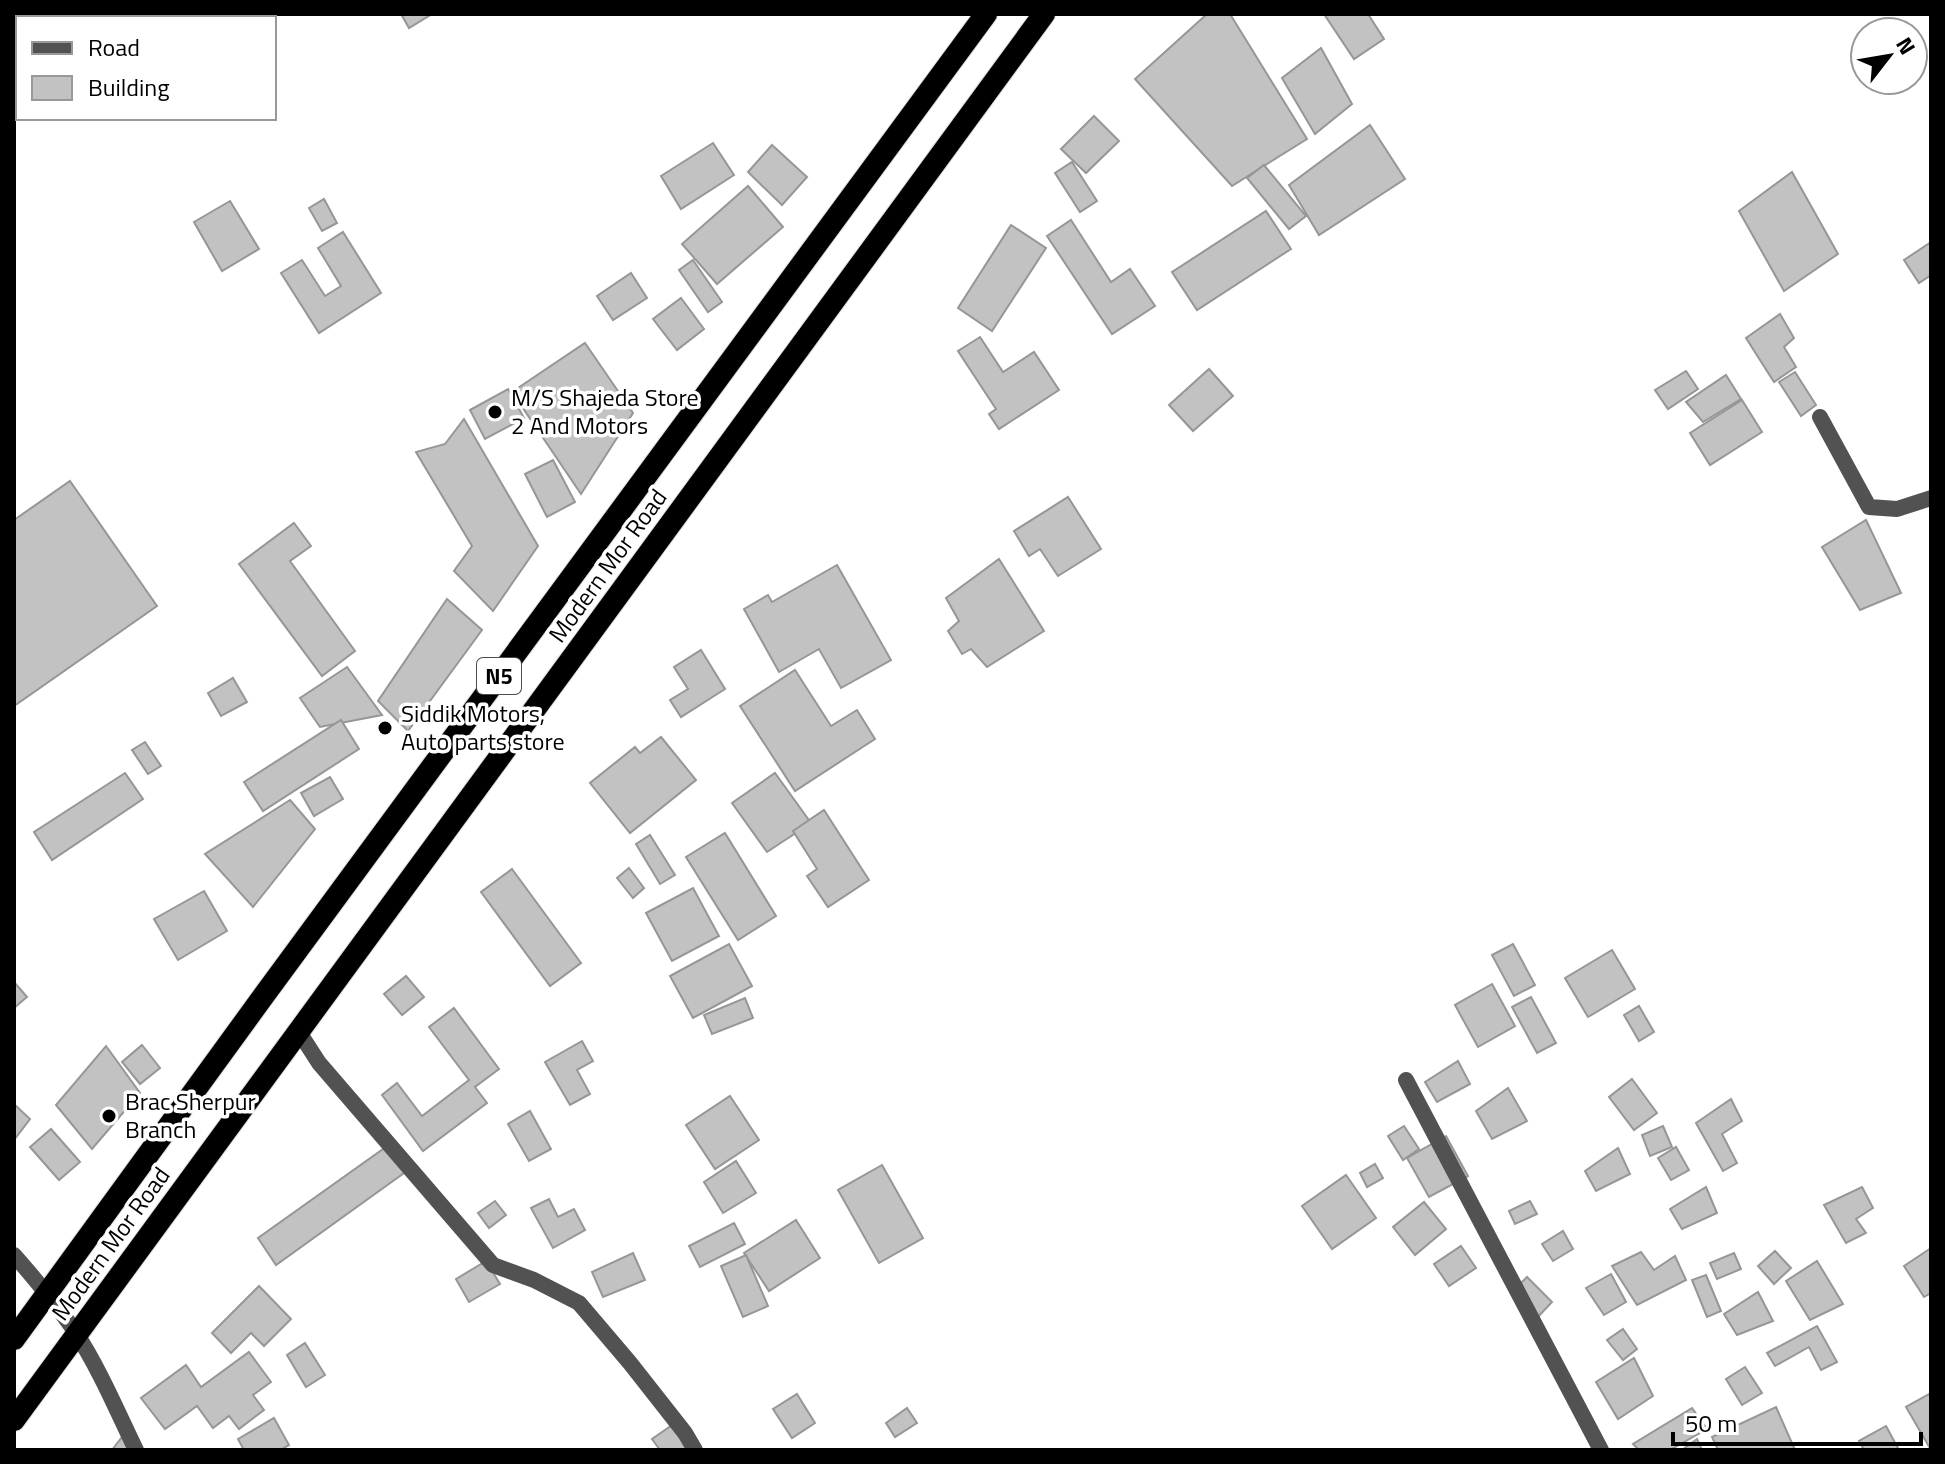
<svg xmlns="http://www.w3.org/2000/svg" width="1945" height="1464" font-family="'Titillium Web',sans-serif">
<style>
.building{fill:#c2c2c2;stroke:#969696;stroke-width:2}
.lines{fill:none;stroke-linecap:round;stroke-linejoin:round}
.trunk-casing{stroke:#dbdbdb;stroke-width:24}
.minor{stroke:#525252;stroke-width:16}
.trunk{stroke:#000;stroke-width:22}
.poi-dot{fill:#000;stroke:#fff;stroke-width:3}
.labels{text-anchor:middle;stroke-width:7;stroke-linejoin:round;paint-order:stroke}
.shield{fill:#fff;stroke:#4c4c4c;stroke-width:2}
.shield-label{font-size:22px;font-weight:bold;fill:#000}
.poi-label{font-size:24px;fill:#000;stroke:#fff;text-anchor:start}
.street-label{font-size:24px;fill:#000;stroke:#fff}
</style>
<rect width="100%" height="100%" fill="#fff"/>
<g class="building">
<polygon points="401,14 432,14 409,28"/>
<polygon points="1207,14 1230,14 1307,139 1232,186 1135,79"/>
<polygon points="1324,14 1368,14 1384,39 1354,59"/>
<polygon points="1321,48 1352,104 1315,134 1282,78"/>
<polygon points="1094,116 1119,141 1086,173 1061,149"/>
<polygon points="1370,125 1405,179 1319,235 1289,185"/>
<polygon points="713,143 734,175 681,209 661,176"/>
<polygon points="772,145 807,177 782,205 748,172"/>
<polygon points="1072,162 1097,201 1080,212 1055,173"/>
<polygon points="1264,165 1306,216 1289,229 1247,178"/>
<polygon points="1792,172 1838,254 1784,291 1739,211"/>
<polygon points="748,186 783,227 717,284 682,244"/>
<polygon points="324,199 337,223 322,231 309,208"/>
<polygon points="230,201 259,249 222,271 194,222"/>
<polygon points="1266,211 1291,249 1197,310 1172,272"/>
<polygon points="1071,220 1111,282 1130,269 1155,306 1112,334 1047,236"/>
<polygon points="1011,225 1046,248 992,331 958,308"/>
<polygon points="343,232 381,293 319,333 281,273 302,260 325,296 341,286 318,248"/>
<polygon points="1931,242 1931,275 1919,283 1904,260"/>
<polygon points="693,260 722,302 708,312 679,270"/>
<polygon points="631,273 647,298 613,320 597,296"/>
<polygon points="681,298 704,329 677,350 653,319"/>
<polygon points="1780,314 1794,338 1784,347 1796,367 1774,382 1746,338"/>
<polygon points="980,337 1003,372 1034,352 1059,390 999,429 989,414 996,409 958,351"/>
<polygon points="585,343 633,413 581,494 512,392"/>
<polygon points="1209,369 1233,396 1193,431 1169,405"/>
<polygon points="1686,371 1698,389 1668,409 1655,390"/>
<polygon points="1795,372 1816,405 1801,416 1779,382"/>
<polygon points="1726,375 1741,399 1703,422 1686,402"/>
<polygon points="508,389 524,418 485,439 470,410"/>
<polygon points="1742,400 1762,432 1710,465 1690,433"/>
<polygon points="464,419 538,546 493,611 454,571 472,546 416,452 445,444"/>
<polygon points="553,460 575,502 547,517 525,474"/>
<polygon points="70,481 157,606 14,706 14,520"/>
<polygon points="1068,497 1101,549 1058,576 1040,549 1029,556 1014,531"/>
<polygon points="1866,520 1901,593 1860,610 1822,547"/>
<polygon points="294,523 311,546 290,561 355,651 322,676 239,564"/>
<polygon points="999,559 1044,631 987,667 971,649 962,654 948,631 959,621 946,598"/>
<polygon points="837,565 891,660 841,688 819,649 779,672 744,609 768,595 772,602"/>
<polygon points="447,599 482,630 408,731 378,701"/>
<polygon points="701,650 725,689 681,717 670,700 688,689 674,667"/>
<polygon points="347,667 382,715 320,727 300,698"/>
<polygon points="795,670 831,726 857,710 875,739 795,791 740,706"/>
<polygon points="233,678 247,702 221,716 208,693"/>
<polygon points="341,720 359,749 263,811 244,782"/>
<polygon points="661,737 696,780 630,833 590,783 635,747 640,753"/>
<polygon points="145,742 161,766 148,774 132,750"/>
<polygon points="125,773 143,799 52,860 34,832"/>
<polygon points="775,773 811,823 767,852 732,803"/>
<polygon points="330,777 343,799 314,816 301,793"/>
<polygon points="290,800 315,829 253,907 205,854"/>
<polygon points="824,810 869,880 828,907 807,876 817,869 793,831"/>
<polygon points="725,833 776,916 738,940 686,857"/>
<polygon points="650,835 675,875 660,884 636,844"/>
<polygon points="629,868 644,888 633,898 617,878"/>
<polygon points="512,869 581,963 550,986 481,892"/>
<polygon points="693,888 719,936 672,961 646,913"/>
<polygon points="204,891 227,931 178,960 154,919"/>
<polygon points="729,944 752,986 693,1018 670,976"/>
<polygon points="1513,944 1535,985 1514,996 1492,955"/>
<polygon points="1612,950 1635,989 1588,1017 1565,978"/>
<polygon points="406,976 424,997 402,1015 384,994"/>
<polygon points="14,982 27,997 14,1008"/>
<polygon points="1492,984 1515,1026 1478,1047 1455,1005"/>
<polygon points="1531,997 1556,1043 1537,1053 1512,1007"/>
<polygon points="745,998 753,1018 712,1034 704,1015"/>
<polygon points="1639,1006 1654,1032 1639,1041 1624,1015"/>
<polygon points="454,1008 499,1069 475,1087 487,1103 423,1151 382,1095 397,1083 422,1116 469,1080 429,1027"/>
<polygon points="582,1041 593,1061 577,1070 590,1094 570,1105 545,1062"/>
<polygon points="142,1045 160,1068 140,1084 122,1062"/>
<polygon points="106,1046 140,1093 92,1149 56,1105"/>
<polygon points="1458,1061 1470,1084 1437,1102 1425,1082"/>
<polygon points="1632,1079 1657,1113 1634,1130 1609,1097"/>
<polygon points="1508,1088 1527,1121 1492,1139 1476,1111"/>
<polygon points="730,1096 759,1140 715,1169 686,1125"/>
<polygon points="1731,1099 1742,1121 1722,1134 1737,1163 1723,1171 1696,1123"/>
<polygon points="14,1104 30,1119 14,1140"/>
<polygon points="530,1111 551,1149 529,1161 508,1124"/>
<polygon points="1404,1126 1419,1149 1403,1160 1388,1136"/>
<polygon points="1663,1126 1672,1147 1650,1156 1642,1135"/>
<polygon points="51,1129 80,1162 59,1180 30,1147"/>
<polygon points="1446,1136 1468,1176 1429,1197 1407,1158"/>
<polygon points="393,1142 411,1168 276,1265 258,1238"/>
<polygon points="1676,1147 1689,1170 1671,1180 1658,1158"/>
<polygon points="1618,1148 1630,1174 1596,1191 1585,1171"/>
<polygon points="736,1161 756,1193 723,1213 704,1182"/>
<polygon points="1375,1164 1383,1178 1367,1187 1360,1173"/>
<polygon points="882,1165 923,1238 879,1263 838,1190"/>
<polygon points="1346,1175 1376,1218 1332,1249 1302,1206"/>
<polygon points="1706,1187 1717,1213 1682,1229 1670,1209"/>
<polygon points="1862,1187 1873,1208 1856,1219 1866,1233 1846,1243 1824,1205"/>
<polygon points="549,1199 558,1217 574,1209 585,1230 553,1248 531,1208"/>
<polygon points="495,1201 506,1215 489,1228 478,1213"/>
<polygon points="1530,1201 1537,1214 1515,1224 1509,1211"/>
<polygon points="1424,1202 1446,1229 1415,1255 1393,1227"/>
<polygon points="796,1220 820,1258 769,1291 744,1253"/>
<polygon points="734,1223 745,1244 700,1267 689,1246"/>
<polygon points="1563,1231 1573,1249 1553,1261 1542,1244"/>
<polygon points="1461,1246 1476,1268 1449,1286 1434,1264"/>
<polygon points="1931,1248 1931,1293 1924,1297 1904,1266"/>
<polygon points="1775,1251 1791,1268 1774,1284 1758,1266"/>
<polygon points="1641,1252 1654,1270 1675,1256 1686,1280 1637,1305 1612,1266"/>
<polygon points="633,1253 645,1280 603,1297 592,1272"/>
<polygon points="1734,1253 1741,1269 1717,1279 1710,1263"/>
<polygon points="746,1255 768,1306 743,1317 721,1266"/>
<polygon points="486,1261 500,1284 469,1302 456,1279"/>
<polygon points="1817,1261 1843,1304 1810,1320 1786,1281"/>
<polygon points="1611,1274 1626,1302 1604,1315 1586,1288"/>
<polygon points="1706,1275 1721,1311 1707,1317 1692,1280"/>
<polygon points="1527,1277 1552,1302 1536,1319 1511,1293"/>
<polygon points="259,1286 291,1319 264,1346 251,1333 231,1353 212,1333"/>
<polygon points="1758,1292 1773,1321 1737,1335 1724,1314"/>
<polygon points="1817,1326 1837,1362 1821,1370 1809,1347 1775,1366 1767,1353"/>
<polygon points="1623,1329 1637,1349 1623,1360 1607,1340"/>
<polygon points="305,1343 325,1375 306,1387 287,1355"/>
<polygon points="249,1352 271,1382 253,1395 264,1410 239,1429 229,1416 213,1428 197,1406 165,1429 141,1398 186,1365 201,1387"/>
<polygon points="1634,1358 1653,1396 1618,1419 1596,1382"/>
<polygon points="1745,1367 1762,1393 1742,1405 1726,1379"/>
<polygon points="1931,1393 1931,1450 1906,1407"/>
<polygon points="797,1394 815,1423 792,1438 773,1409"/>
<polygon points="1776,1407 1795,1450 1718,1450 1712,1437"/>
<polygon points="907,1408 917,1423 895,1437 886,1423"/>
<polygon points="1692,1408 1707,1429 1670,1450 1639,1450 1633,1444"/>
<polygon points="274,1418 289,1445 280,1450 244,1450 238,1439"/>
<polygon points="678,1421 697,1450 660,1450 652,1439"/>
<polygon points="1886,1426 1899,1450 1864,1450 1859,1441"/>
<polygon points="122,1437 137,1450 112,1450"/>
<polygon points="1697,1439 1702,1450 1682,1450"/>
</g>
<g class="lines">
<g class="trunk-casing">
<g id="trunk">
<polyline points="14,1339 262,998 986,14"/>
<polyline points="14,1420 1044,14"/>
</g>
</g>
<g class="minor">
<polyline points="1820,417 1869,507 1897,509 1931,498"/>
<polyline points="299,1032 319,1063 493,1265 534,1280 579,1303 630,1363 685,1433 695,1450"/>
<polyline points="1406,1080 1601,1450"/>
<path d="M14 1255C36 1280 57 1305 76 1333 100 1370 117 1411 136 1450"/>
</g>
<use href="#trunk" class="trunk"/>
</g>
<g class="poi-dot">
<circle cx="495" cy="412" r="8"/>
<circle cx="385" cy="728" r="8"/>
<circle cx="109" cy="1116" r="8"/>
</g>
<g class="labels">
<rect class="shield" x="477" y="658" width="44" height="36" rx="6"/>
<g class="shield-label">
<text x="499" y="684">N5</text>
</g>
<g class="poi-label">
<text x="511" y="406">M/S Shajeda Store<tspan x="511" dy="28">2 And Motors</tspan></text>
<text x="401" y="722">Siddik Motors,<tspan x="401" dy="28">Auto parts store</tspan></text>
<text x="125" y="1110">Brac Sherpur<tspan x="125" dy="28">Branch</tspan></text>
</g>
<g class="street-label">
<text transform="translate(608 566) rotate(-54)" y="8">Modern Mor Road</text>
<text transform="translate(111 1244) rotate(-54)" y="8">Modern Mor Road</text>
</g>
</g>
<rect width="1945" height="1464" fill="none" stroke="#000000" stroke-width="32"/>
<rect x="16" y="16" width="260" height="104" fill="#ffffff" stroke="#999999" stroke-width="2"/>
<rect x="32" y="42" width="40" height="12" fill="#525252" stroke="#999999" stroke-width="2"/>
<text x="88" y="56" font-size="24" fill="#000000">Road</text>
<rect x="32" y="76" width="40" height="24" fill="#c2c2c2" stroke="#999999" stroke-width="2"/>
<text x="88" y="96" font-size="24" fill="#000000">Building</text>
<g transform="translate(1889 56) rotate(59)"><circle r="38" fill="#ffffff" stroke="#999999" stroke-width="2"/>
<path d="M0-6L14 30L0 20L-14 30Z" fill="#000000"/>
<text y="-12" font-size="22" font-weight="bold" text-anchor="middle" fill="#000000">N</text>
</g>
<path d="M1673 1432v12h248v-12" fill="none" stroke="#000000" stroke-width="4"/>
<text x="1685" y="1432" font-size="24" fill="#000000" stroke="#ffffff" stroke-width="6" paint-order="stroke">50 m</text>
</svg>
